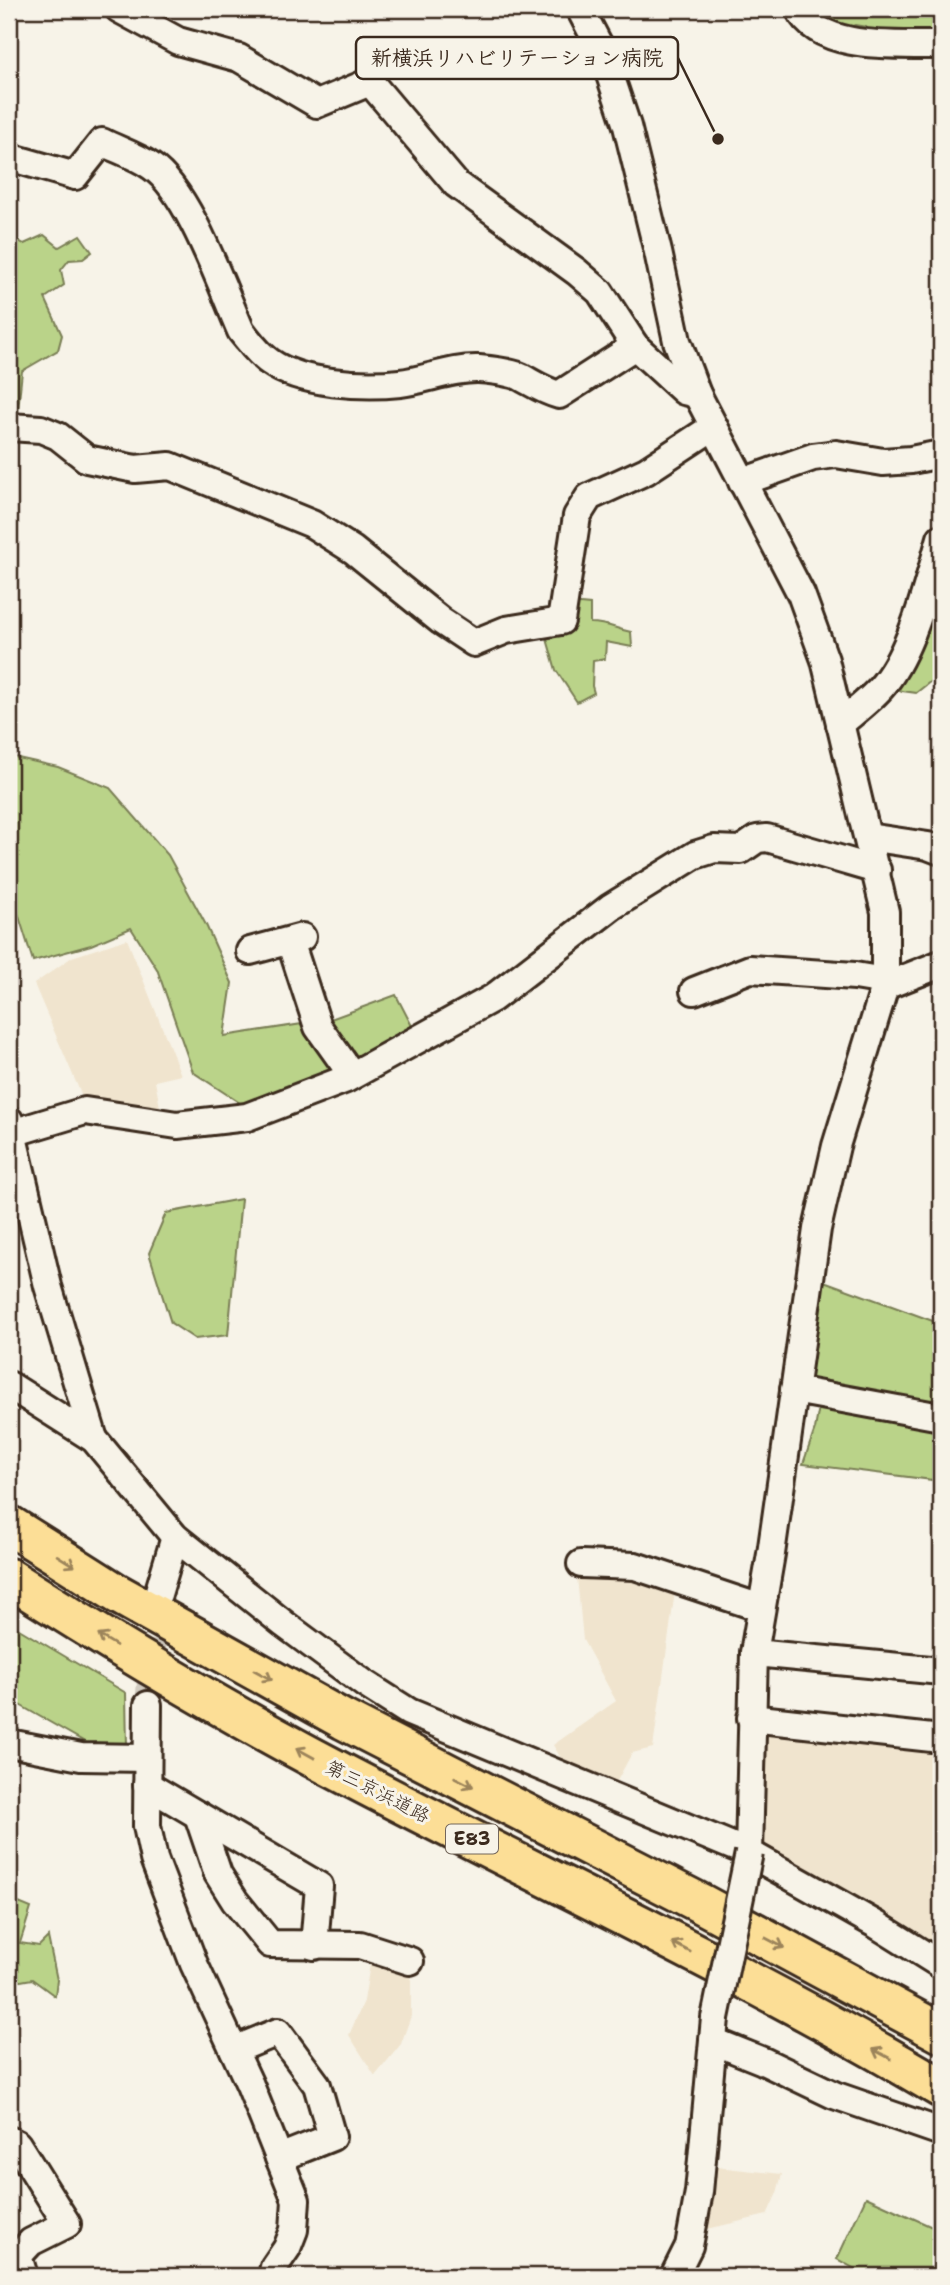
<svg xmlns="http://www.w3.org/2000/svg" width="950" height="2285" font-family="'Shantell Sans','Klee One',sans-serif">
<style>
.built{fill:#f0e4ce}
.green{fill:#bad389;stroke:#7a7e54;stroke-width:2}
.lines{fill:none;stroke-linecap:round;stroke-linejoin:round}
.minor-tunnel{stroke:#d1cbc0;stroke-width:26;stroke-dasharray:26 13;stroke-linecap:butt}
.minor-casing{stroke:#3b2a1e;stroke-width:32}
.highway-casing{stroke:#3b2a1e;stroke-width:44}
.minor{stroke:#f7f3e8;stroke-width:26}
.highway{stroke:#fcde96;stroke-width:38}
.minor-bridge-casing{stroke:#3b2a1e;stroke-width:32;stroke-linecap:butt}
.minor-bridge{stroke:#f7f3e8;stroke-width:26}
.oneway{stroke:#9c845a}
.labels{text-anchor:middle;stroke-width:6;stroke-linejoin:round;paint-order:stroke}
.shield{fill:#f7f3e8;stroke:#73665b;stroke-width:2}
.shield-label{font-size:18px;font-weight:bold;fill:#3b2a1e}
.street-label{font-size:19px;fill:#3b2a1e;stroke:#f7f3e8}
.leader{fill:none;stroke:#3b2a1e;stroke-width:2.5}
.callout-dot{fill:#3b2a1e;stroke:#f7f3e8;stroke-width:2.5}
.callout{fill:#f7f3e8;stroke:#3b2a1e;stroke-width:2.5}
.callout-label{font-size:21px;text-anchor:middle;font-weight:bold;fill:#3b2a1e}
</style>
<rect width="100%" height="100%" fill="#f7f3e8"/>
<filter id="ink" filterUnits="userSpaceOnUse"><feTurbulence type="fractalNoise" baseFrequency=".0143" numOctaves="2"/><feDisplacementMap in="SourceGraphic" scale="14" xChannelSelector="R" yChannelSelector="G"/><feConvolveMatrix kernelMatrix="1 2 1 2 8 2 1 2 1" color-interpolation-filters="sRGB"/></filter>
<g filter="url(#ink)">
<g class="built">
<polygon points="127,939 181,1075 155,1081 160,1107 168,1115 84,1101 34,984 72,957"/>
<polygon points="581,1567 676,1584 653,1748 632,1753 617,1781 618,1793 562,1760 553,1745 616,1701 583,1640 577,1577"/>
<polygon points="758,1730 941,1743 941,1951 894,1920 768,1853 759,1845"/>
<polygon points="371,1958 411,1971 411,2016 401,2044 375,2076 349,2035 364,2001"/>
<polygon points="708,2166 782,2174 777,2193 767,2215 703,2230"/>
</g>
<g class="green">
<polygon points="806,9 926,9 941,21 941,36 871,34 866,27 855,25 840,31"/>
<polygon points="9,235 24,244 44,235 59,247 80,235 92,252 83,259 69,260 61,270 64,285 45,298 62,335 58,350 22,371 17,420 9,420"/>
<polygon points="941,557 941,673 916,693 902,691 890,685"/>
<path d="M570 603 590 605V623C609 623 614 629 631 632L632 647 606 642 605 659 593 661 592 686 594 693 577 702 556 670 545 632Z"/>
<polygon points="9,756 58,767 110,788 168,855 206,925 232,983 224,1036 328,1020 396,995 413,1028 358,1063 246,1107 193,1072 157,969 131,928 91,945 33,961 15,904 9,863"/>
<polygon points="241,1199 228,1335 195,1339 171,1323 149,1253 166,1213"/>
<polygon points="821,1280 941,1324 941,1481 803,1464 815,1429 819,1407 808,1385"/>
<polygon points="9,1623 126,1693 127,1747 92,1746 9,1699"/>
<polygon points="9,1899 31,1908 20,1943 39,1946 48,1937 57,1980 55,1996 32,1979 9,1983"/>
<polygon points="866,2197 941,2231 941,2276 863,2276 864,2274 837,2259"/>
</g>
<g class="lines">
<polyline class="minor-tunnel" points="148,1705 157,1602"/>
<g class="minor-casing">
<g id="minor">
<polyline points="119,9 178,41 239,58 317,104 370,82 456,184 577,272 600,292 635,346 684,391 697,394"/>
<polyline points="580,9 602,51 627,126 658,252 677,341 697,394 801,594 825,660 885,912 885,986 836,1146 817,1229 771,1554 754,1653 749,1853"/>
<path d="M799 9C820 52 901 44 941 45"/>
<path d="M9 157 75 176 102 142C118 150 137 156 151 166 189 191 222 288 241 331 250 342 258 354 270 362 301 384 364 387 400 383 426 380 452 368 479 369 491 370 510 372 521 377 534 384 544 391 559 395L635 346"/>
<polyline points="9,427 41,429 58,436 87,459 135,469 170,466 312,524 353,550 441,621 474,643 506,630 561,621 577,516 589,497 646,471 713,427"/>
<polyline points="742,482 813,457 836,454 883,462 911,460 941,454"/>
<path d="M840 724C854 712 872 699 884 684 913 648 928 583 941 538"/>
<polyline points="868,837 928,846 941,851"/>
<polyline points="290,941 318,1027 352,1075"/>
<polyline points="250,951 302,937"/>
<polyline points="885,986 941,964"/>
<polyline points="694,991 750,969 855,976 885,981"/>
<polyline points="9,1120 48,1286 94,1439"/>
<polyline points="12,1133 85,1111 177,1125 247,1117 346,1079 493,998 611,907 695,855 714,849 741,850 757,839 767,838 877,870"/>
<polyline points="9,1385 94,1439 175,1537 284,1624 365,1684 409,1712 749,1853 877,1925 941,1965"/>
<polyline points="794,1390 941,1417"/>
<polyline points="581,1564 635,1566 761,1608"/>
<polyline points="158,1594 175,1537"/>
<polyline points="754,1653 941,1671"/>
<polyline points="148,1705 147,1826 154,1859 194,1964 250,2085 296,2200 294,2230 287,2248 274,2267 272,2276"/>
<polyline points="751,1718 941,1739"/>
<polyline points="9,1743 81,1757 147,1758"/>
<polyline points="147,1785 319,1886 314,1946"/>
<polyline points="198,1815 218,1874 235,1901 270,1944 360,1945 410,1961"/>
<polyline points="713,2041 763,2061 834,2095 941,2132"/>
<polyline points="234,2050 278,2032 317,2085 332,2137 279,2158"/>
<polyline points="9,2140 17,2144 67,2224 31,2242 18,2256 24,2276"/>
<polyline points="674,2276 689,2246 699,2192 715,2018"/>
</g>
</g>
<g class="highway-casing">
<g id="highway">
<polyline points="9,1525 118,1594 344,1720 702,1904 941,2033"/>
<path d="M9 1578C108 1641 209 1702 312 1757 521 1868 737 1967 941 2088"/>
</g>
</g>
<use href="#minor" class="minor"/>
<use href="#highway" class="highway"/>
<g class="minor-bridge-casing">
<polyline id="minor-bridge" points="715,2018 749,1853"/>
</g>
<use href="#minor-bridge" class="minor-bridge"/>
</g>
<defs><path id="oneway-shaft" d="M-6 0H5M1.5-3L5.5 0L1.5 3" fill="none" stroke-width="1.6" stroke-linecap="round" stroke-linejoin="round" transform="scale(1.75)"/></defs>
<g class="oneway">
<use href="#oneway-shaft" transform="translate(66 1561) rotate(32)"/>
<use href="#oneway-shaft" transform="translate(107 1640) rotate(-149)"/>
<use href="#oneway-shaft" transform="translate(263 1675) rotate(29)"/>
<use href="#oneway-shaft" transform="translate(305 1753) rotate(-151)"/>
<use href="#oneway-shaft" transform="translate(464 1782) rotate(27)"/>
<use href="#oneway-shaft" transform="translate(775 1943) rotate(28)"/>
<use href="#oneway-shaft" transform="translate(681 1947) rotate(-152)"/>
<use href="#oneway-shaft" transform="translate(882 2054) rotate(-152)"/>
</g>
</g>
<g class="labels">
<rect class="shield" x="446" y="1824.5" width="52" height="29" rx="5"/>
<g class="shield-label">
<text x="472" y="1845">E83</text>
</g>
<g class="street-label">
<text transform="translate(378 1791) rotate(27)" y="7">第三京浜道路</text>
</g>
</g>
<path class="leader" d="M718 139L678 58"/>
<circle class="callout-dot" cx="718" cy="139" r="7"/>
<rect class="callout" x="356" y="37" width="322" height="42" rx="7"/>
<g class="callout-label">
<text x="517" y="65">新横浜リハビリテーション病院</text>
</g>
<rect width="950" height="2285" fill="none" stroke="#f7f3e8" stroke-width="35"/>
<rect x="18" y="18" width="915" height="2250" fill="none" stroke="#3b2a1e" stroke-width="2.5" filter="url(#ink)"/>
</svg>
